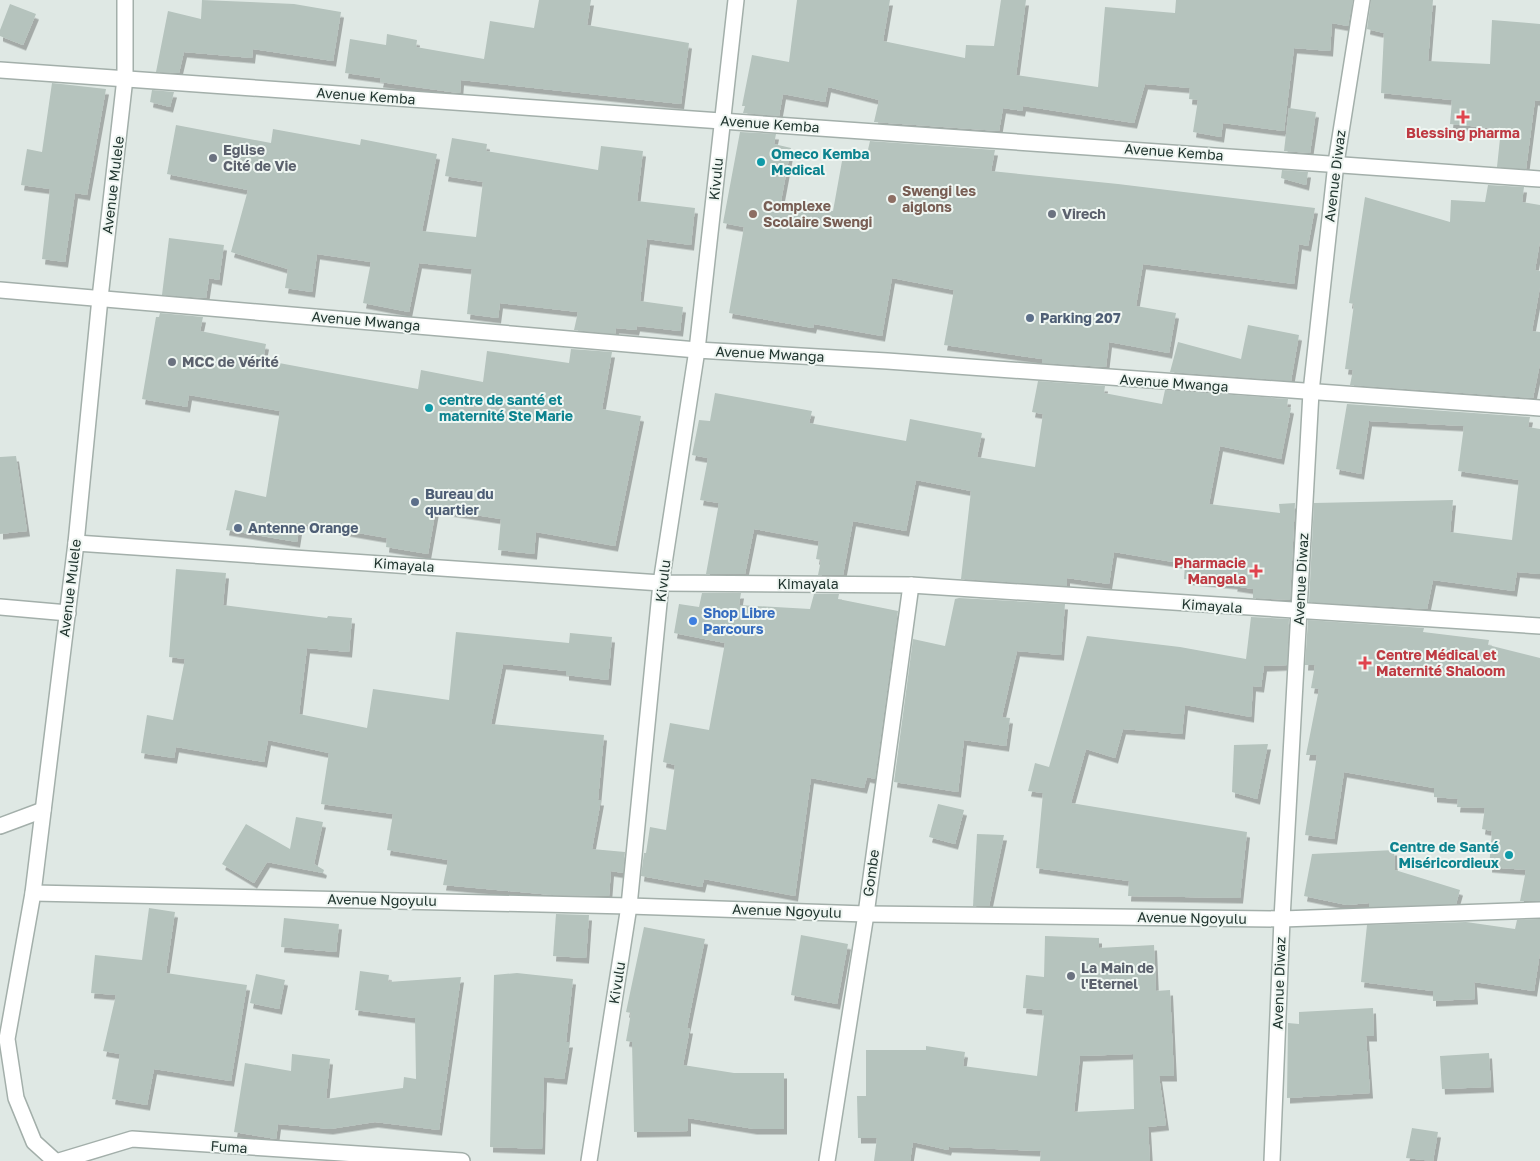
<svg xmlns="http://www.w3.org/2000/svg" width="1540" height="1161" font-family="'Golos Text',sans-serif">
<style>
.building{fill:#b5c3bd;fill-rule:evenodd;filter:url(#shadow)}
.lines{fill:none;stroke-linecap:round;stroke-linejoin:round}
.minor-casing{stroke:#a3afaa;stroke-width:18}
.minor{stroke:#fff;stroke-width:15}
.health-dot{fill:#e0444e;stroke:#eff6f2;stroke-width:2}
.worship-dot{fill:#6b7280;stroke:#eff6f2;stroke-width:2}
.culture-dot{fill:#0f9aa8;stroke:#eff6f2;stroke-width:2}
.education-dot{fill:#8d6e63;stroke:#eff6f2;stroke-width:2}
.service-dot{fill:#5c6f8a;stroke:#eff6f2;stroke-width:2}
.shop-dot{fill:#3f7fe0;stroke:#eff6f2;stroke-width:2}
.labels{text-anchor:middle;stroke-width:4;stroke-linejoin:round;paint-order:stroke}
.street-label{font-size:14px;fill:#223630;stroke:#eff6f2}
.health-label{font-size:14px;font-weight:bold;fill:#be3a42;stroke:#eff6f2}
.worship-label{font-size:14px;font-weight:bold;fill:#5b616d;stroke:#eff6f2;text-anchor:start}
.culture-label{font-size:14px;font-weight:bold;fill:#0d838f;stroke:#eff6f2;text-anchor:start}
.education-label{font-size:14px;font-weight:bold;fill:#785e54;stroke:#eff6f2;text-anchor:start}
.service-label{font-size:14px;font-weight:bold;fill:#4e5e75;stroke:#eff6f2;text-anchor:start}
.shop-label{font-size:14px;font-weight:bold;fill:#366cbe;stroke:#eff6f2;text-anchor:start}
</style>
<defs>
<filter id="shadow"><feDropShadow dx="3" dy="5.5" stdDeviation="0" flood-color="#0004"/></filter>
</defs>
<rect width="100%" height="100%" fill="#dfe8e4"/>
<g class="building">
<polygon points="202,0 294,4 341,12 333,61 253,49 252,58 184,52 179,73 156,72 168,11 201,19"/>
<polygon points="539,0 591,0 587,25 689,43 681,104 461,80 460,93 451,92 380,82 381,78 345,73 350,39 386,45 387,34 417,40 416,47 484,59 490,21 534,28"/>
<polygon points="797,0 890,0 883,41 965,58 966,45 994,46 1001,0 1026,0 1016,75 1098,87 1105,7 1175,13 1176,0 1353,0 1348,26 1332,23 1330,51 1294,48 1284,131 1223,123 1221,137 1193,132 1198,100 1189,99 1190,88 1145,84 1134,123 1023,106 1022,111 1003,108 999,131 874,122 879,100 828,87 825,102 783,94 779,116 743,113 745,106 742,106 752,55 789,62"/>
<polygon points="1371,0 1433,0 1428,61 1490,64 1492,20 1540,24 1540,101 1535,100 1526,169 1497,167 1501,129 1450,124 1452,100 1381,93 1384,33 1367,29"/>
<polygon points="10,4 36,14 23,45 0,36 0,30"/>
<polygon points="52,83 106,89 87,195 75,193 65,262 42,259 50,189 21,185 27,149 42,152"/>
<polygon points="152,90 174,92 170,107 150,102"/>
<polygon points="1289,108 1316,112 1310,153 1284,151"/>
<polygon points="176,125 271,143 273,129 360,145 361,139 437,154 422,231 476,237 483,182 445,176 452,138 487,144 486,151 598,170 601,146 643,151 637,201 695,208 691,245 647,239 640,301 683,307 680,331 637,326 636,330 616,328 615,334 574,330 578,312 500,303 498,318 467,314 472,269 419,263 409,312 363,303 371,262 317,254 312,292 285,288 288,269 231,252 248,190 167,174"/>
<polygon points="740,132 776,134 774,144 791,148 781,201 833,211 844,150 867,154 870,141 995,150 991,171 1118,184 1315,208 1308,246 1299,244 1294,284 1143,264 1136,306 1176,313 1169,353 1109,342 1106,367 1042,363 1042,359 944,345 954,290 892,278 882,336 814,324 813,328 729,313 744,227 723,223"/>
<polygon points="1282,170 1308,172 1306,185 1281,178"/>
<polygon points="1488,185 1524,187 1522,202 1540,205 1540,241 1535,270 1540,271 1540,287 1532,331 1540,332 1540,364 1533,398 1350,385 1353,370 1345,369 1354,304 1349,303 1365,197 1450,222 1451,200 1485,202"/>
<polygon points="169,238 224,245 219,280 209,278 206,298 162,295"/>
<polygon points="160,313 203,317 200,331 266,344 263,360 418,389 421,370 483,382 487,351 569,363 571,349 612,352 602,409 641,416 615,546 536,532 534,554 498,550 501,519 436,509 428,554 386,547 387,538 300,523 297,542 226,530 235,490 266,497 280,411 189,395 187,407 142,399 156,317 159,317"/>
<polygon points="1248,325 1299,335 1291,381 1170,372 1178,342 1241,359"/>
<polygon points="1038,381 1105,386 1104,393 1162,404 1165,390 1288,399 1287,407 1291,408 1281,459 1220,446 1209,504 1280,513 1279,504 1295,503 1290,600 1253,598 1253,589 1234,586 1235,584 1184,579 1185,564 1114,552 1109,584 1067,578 1067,586 961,579 971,491 916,480 906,531 853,521 843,575 818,575 821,560 816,559 819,541 754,529 745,574 706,574 719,503 700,500 708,458 692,455 699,420 710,421 715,393 812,411 809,423 906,441 910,419 982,433 977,457 1035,467 1043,414 1032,412"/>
<polygon points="1347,404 1530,417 1528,427 1540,429 1540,574 1517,572 1514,591 1433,580 1427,609 1309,602 1314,503 1453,500 1450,532 1512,540 1519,480 1458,471 1464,426 1369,421 1361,474 1336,469"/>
<polygon points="16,456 27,531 0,534 0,457"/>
<polygon points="176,569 226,573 223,605 327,618 328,616 352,618 349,652 307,648 299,714 367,728 373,689 449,700 456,632 569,643 570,633 612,637 608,680 566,675 566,671 503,664 491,724 604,735 598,800 601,800 592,849 625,852 623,873 611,871 609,896 552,895 443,885 448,860 387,850 393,814 321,804 329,753 268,740 264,762 176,747 174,758 141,753 147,715 173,720 185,659 169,657"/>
<polygon points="702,593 741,593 739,605 810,609 814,594 839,594 838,599 898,611 875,779 867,777 864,788 811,778 795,896 704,879 702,887 641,876 644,853 646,853 650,827 666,830 675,765 663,762 670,723 709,730 725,643 674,633 679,604 699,607"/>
<polygon points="959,598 1065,604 1061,655 1017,651 1002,717 1010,718 1006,746 964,740 958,792 894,782 913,639 945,646 955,599"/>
<polygon points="1251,617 1289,619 1287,665 1264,666 1261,687 1253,686 1251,717 1185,705 1182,734 1123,729 1115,758 1086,749 1071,803 1247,832 1240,898 1128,896 1129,881 1036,868 1043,793 1028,791 1035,763 1049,767 1087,636 1180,647 1246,659"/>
<polygon points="1308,620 1424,628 1423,632 1489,640 1488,645 1540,658 1540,901 1520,901 1526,870 1489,867 1492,831 1482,829 1485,808 1457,807 1458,799 1434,797 1434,788 1344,772 1334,839 1305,835 1317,755 1306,755 1319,689 1311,688 1315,665 1305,665"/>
<polygon points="1268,744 1257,799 1232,792 1234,745"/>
<polygon points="938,804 964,810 955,844 929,837"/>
<polygon points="296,817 323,822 314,864 324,870 323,873 267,862 254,883 222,864 246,824 290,849"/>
<polygon points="977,834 1004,835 989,906 973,906"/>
<polygon points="1394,850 1395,870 1460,890 1456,904 1369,907 1369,903 1347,905 1304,896 1312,854"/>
<polygon points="149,908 175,912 166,973 247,985 231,1081 154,1069 147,1105 112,1099 120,1054 103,1051 116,995 91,993 95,955 142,960"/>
<polygon points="556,914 589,915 586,958 553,956"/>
<polygon points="284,918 339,924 336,952 281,947"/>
<polygon points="1540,919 1540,953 1534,991 1474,982 1475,999 1433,1001 1433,991 1361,982 1367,925 1466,922 1515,929 1517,920"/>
<polygon points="644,927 705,939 687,1028 690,1028 683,1065 734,1073 784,1073 784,1129 754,1129 688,1118 688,1131 634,1132 632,1042 626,1041 631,1013 626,1012"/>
<polygon points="801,935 848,944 837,1004 791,995"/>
<path d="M1045 936 1099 938V948L1154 945 1156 991 1170 990 1174 1076H1159L1166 1125 1148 1127 1150 1161H1040L1041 1151 949 1147 948 1150 913 1142 910 1161H874L877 1138H858L857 1096H866V1050H926V1046L965 1052 963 1066 1037 1076 1044 1015H1042V1010L1023 1008 1026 975 1044 977ZM1133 1054 1134 1109 1074 1112 1080 1056Z"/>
<polygon points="360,971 389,975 388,982 461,977 439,1130 375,1122 330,1129 278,1124 276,1139 234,1132 245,1063 291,1071 292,1054 330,1059 326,1099 403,1088 404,1077 416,1079 415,1018 355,1010"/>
<polygon points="517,973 573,979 566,1042 570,1042 564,1079 544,1077 542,1149 490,1147 494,975"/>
<polygon points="256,974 285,980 279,1009 250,1003"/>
<polygon points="1373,1008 1374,1036 1366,1036 1370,1093 1287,1098 1288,1023 1299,1024 1299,1012"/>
<polygon points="1489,1053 1491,1087 1442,1089 1440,1056"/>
<polygon points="1412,1128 1438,1132 1433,1161 1406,1158"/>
</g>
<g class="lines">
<g class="minor-casing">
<g id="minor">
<polyline points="0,70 1540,179"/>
<polyline points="0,290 697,350 887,361 1540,408"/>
<polyline points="76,543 661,583 911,585 1540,626"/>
<polyline points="0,607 68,613"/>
<polyline points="0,826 43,810"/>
<polyline points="33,893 629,906 866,914 1282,919 1540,910"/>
<polyline points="55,1161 34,1142 16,1098 7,1039 33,893 76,543 100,298 125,78 125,0"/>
<polyline points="59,1161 132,1139 462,1161"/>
<polyline points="589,1161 629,906 661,583 697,350 736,0"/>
<polyline points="827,1161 866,914 911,585"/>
<polyline points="1272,1161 1282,919 1311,392 1336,163 1362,0"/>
</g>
</g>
<use href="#minor" class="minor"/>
</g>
<g class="health-dot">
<path d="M1460.5 109.5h5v5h5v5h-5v5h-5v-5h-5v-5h5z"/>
<path d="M1253.5 563.5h5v5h5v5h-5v5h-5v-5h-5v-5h5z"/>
<path d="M1362.5 655.5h5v5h5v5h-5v5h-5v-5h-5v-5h5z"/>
</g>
<g class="worship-dot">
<circle cx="213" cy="158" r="5"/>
<circle cx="1052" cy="214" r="5"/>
<circle cx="172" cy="362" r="5"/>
<circle cx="1071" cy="976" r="5"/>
</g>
<g class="culture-dot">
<circle cx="761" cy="162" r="5"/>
<circle cx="429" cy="408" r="5"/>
<circle cx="1509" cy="855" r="5"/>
</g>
<g class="education-dot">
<circle cx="892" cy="199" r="5"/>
<circle cx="753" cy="214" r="5"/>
</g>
<g class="service-dot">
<circle cx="1030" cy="318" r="5"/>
<circle cx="415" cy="502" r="5"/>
<circle cx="238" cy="528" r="5"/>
</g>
<circle class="shop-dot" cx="693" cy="621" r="5"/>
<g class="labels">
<g class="street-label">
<text transform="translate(366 96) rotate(4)" y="5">Avenue Kemba</text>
<text transform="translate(770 124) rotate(4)" y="5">Avenue Kemba</text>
<text transform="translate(1174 152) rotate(4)" y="5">Avenue Kemba</text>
<text transform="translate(1335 176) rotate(-83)" y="5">Avenue Diwaz</text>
<text transform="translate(716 179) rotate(-84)" y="5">Kivulu</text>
<text transform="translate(113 185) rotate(-83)" y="5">Avenue Mulele</text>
<text transform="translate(366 321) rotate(5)" y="5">Avenue Mwanga</text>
<text transform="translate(770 354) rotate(3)" y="5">Avenue Mwanga</text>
<text transform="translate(1174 383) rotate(4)" y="5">Avenue Mwanga</text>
<text transform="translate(404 565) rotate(4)" y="5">Kimayala</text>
<text transform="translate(1301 579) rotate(-87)" y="5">Avenue Diwaz</text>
<text transform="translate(663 581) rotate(-83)" y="5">Kivulu</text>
<text x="808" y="589">Kimayala</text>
<text transform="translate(70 588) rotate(-83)" y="5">Avenue Mulele</text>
<text transform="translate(1212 606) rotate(4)" y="5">Kimayala</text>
<text transform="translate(871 873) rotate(-82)" y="5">Gombe</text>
<text transform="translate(382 900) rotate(1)" y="5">Avenue Ngoyulu</text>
<text transform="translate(787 911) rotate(2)" y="5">Avenue Ngoyulu</text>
<text transform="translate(1192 918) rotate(1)" y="5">Avenue Ngoyulu</text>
<text transform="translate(617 983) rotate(-81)" y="5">Kivulu</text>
<text transform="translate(1279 983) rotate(-88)" y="5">Avenue Diwaz</text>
<text transform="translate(229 1147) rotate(4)" y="5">Fuma</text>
</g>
<g class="health-label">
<text x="1463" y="138">Blessing pharma</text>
<text x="1246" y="568" text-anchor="end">Pharmacie<tspan x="1246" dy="16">Mangala</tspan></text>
<text x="1376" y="660" text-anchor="start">Centre Médical et<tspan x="1376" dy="16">Maternité Shaloom</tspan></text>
</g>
<g class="worship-label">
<text x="223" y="155">Eglise<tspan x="223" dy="16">Cité de Vie</tspan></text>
<text x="1062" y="219">Virech</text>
<text x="182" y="367">MCC de Vérité</text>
<text x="1081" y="973">La Main de<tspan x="1081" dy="16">l'Eternel</tspan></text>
</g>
<g class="culture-label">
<text x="771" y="159">Omeco Kemba<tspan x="771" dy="16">Medical</tspan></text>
<text x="439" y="405">centre de santé et<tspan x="439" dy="16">maternité Ste Marie</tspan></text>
<text x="1499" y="852" text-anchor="end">Centre de Santé<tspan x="1499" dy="16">Miséricordieux</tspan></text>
</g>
<g class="education-label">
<text x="902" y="196">Swengi les<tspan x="902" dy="16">aiglons</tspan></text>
<text x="763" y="211">Complexe<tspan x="763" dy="16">Scolaire Swengi</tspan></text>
</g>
<g class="service-label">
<text x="1040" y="323">Parking 207</text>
<text x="425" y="499">Bureau du<tspan x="425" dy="16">quartier</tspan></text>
<text x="248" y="533">Antenne Orange</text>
</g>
<g class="shop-label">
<text x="703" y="618">Shop Libre<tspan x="703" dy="16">Parcours</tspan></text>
</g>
</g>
</svg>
